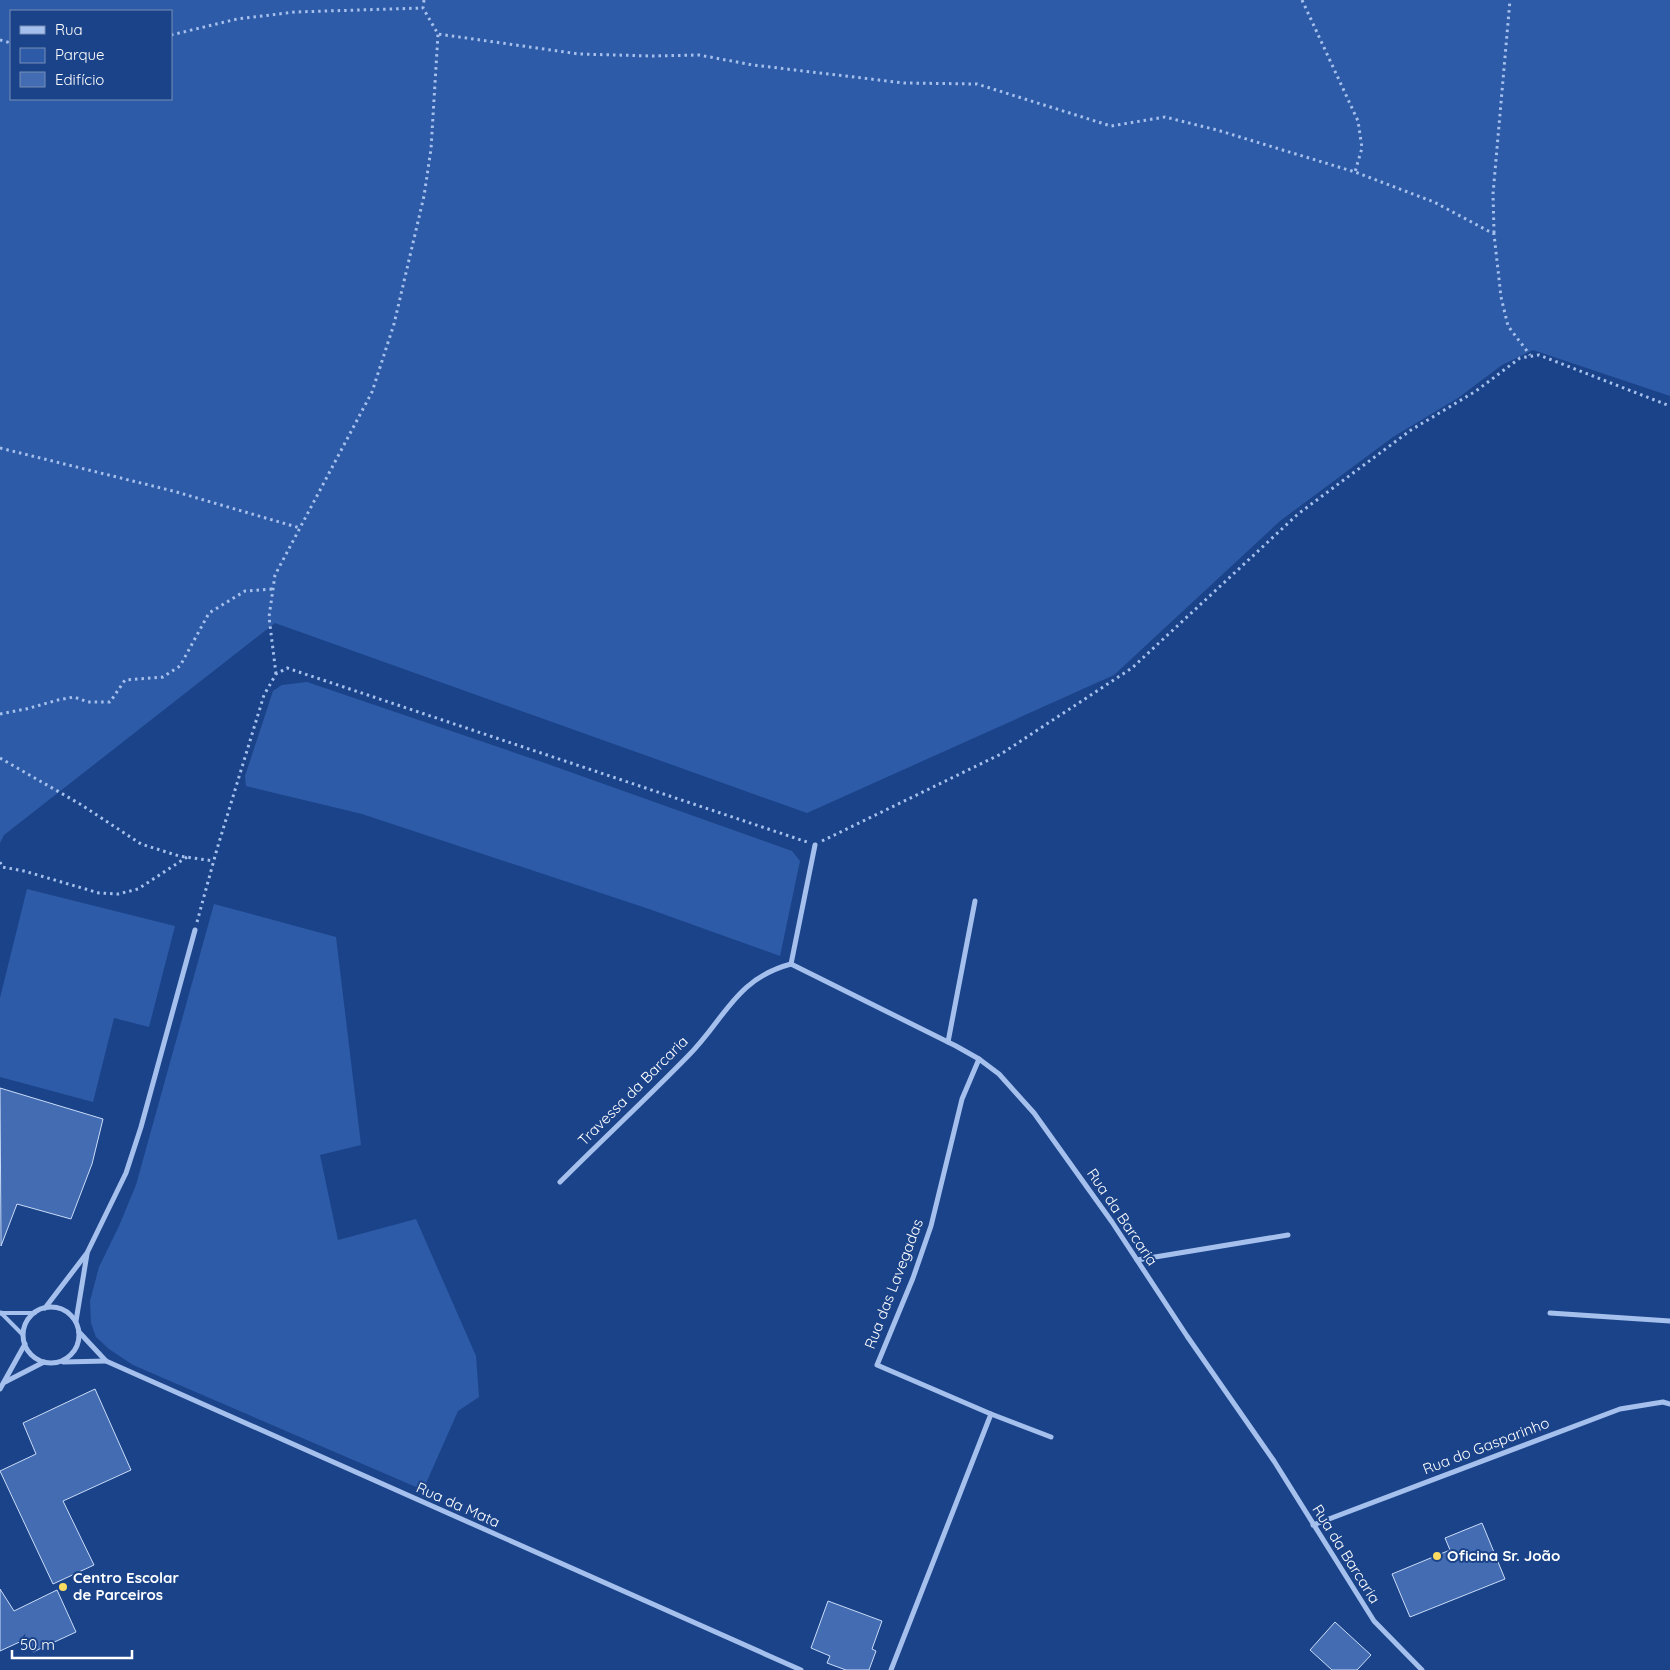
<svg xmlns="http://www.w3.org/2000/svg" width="1670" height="1670" font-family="Quicksand,sans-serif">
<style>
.green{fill:#2e5ba7;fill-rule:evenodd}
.building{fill:#446cb2;stroke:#cadcf9}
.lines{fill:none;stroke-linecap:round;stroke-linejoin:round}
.path{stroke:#a5c0ed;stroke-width:3;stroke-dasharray:2.5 4;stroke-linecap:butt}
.service{stroke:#a5c0ed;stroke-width:4}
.minor{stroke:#a5c0ed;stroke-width:5}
.poi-dot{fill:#fedc61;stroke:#1b4389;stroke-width:2}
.labels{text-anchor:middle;stroke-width:4;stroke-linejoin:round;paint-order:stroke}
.street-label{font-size:15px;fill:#fff;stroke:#1b4389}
.poi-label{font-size:15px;font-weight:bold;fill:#fff;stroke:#1b4389;text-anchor:start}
</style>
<rect width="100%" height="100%" fill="#1b4389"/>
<g class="green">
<path d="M0 0H1670V396L1533 350 1502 365 1458 398 1393 437 1280 521 1114 675 807 813 275 623 4 835 0 843ZM11 11H171V99H11Z"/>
<polygon points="307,682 542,762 792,851 800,861 780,956 649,909 362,814 246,786 245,776 273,691 282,685"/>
<polygon points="27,889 175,926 149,1027 114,1018 93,1102 0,1077 0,998"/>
<polygon points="214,904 336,937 361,1145 320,1155 338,1240 416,1219 476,1356 479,1397 458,1411 423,1490 133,1365 109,1349 96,1337 91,1323 90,1301 99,1267 119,1226 136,1185"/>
</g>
<g class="building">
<polygon points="0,1088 103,1119 92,1164 71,1219 17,1204 1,1246"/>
<polygon points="95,1389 131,1470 63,1501 94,1565 53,1584 0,1471 36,1454 23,1423"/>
<polygon points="1482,1523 1505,1579 1410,1617 1392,1574 1450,1550 1445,1538"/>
<polygon points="0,1589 14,1611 57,1590 76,1632 33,1652 26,1639 0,1651"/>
<polygon points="828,1601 882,1621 872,1649 876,1651 869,1670 846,1670 827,1663 830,1656 811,1648"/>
<polygon points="1335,1622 1371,1655 1357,1670 1332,1670 1310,1650"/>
</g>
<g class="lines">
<g class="path">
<polyline points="424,0 423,8 438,34 579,54 652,56 699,55 753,65 904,83 977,84 1111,126 1165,117 1217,130 1355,172 1434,202 1494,234 1501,297 1508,326 1530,355"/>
<polyline points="1302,0 1358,121 1362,148 1355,172"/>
<polyline points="171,35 237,19 295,12 423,8"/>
<polyline points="0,40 11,43"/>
<polyline points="1494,233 1493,194 1510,0"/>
<polyline points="0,448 173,491 300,528"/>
<polyline points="276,674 269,617 275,575 372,392 394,324 424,196 431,149 438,34"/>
<polyline points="0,714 26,709 58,700 74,697 88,702 110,702 125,680 163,677 180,666 209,613 245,591 273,589"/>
<polyline points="0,758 80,804 141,844 179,856 214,861"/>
<polyline points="822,841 1001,754 1132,668 1298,514 1411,430 1476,391 1520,358 1539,355 1670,406"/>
<polyline points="0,862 2,867 24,871 99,893 118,894 138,889 187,857"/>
<polyline points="197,922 217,849 264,695 276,674 287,668 807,842"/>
</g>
<g class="service">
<polyline points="1,1313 35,1313"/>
<polyline points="1,1313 23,1335"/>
</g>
<g class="minor">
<polyline points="791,964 956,1046 979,1059 999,1074 1034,1113 1112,1222 1187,1336 1274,1461 1374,1621 1422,1670"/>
<polyline points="791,964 815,845"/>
<polyline points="948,1042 975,901"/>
<path d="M560 1182C602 1140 646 1099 688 1056 725 1019 735 979 791 964"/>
<polyline points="1137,1260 1288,1235"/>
<circle cx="51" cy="1335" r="28"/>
<polyline points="45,1308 87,1253 126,1173 141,1127 195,930"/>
<polyline points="0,1313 1,1313"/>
<polyline points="1550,1313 1670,1321"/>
<polyline points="76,1321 87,1254"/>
<polyline points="79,1332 106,1361 801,1670"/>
<polyline points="63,1362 106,1361"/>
<polyline points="5,1382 44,1362"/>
<polyline points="0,1389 25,1344"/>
<polyline points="991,1414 1051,1437"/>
<polyline points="1313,1525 1620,1409 1663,1402 1670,1404"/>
<polyline points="891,1670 991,1414 877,1365 913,1278 931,1226 962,1099 979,1059"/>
</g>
</g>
<g class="poi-dot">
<circle cx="1437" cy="1556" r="5"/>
<circle cx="63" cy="1587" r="5"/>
</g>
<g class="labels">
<g class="street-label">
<text transform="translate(633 1091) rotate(-45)" y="5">Travessa da Barcaria</text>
<text transform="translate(1122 1217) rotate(56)" y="5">Rua da Barcaria</text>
<text transform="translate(894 1284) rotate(-69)" y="5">Rua das Lavegadas</text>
<text transform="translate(1486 1446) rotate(-21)" y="5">Rua do Gasparinho</text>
<text transform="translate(458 1505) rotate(24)" y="5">Rua da Mata</text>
<text transform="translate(1346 1554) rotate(58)" y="5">Rua da Barcaria</text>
</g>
<g class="poi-label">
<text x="1447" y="1561">Oficina Sr. João</text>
<text x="73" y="1583">Centro Escolar<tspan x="73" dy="17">de Parceiros</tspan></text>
</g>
</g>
<rect x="10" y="10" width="162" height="90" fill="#1b4389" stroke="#768eb8"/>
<rect x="20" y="26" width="25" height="8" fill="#a5c0ed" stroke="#768eb8"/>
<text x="55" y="35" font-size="15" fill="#ffffff">Rua</text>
<rect x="20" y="48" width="25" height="15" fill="#2e5ba7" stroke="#768eb8"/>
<text x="55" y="60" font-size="15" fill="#ffffff">Parque</text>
<rect x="20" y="72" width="25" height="15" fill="#446cb2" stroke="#768eb8"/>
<text x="55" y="85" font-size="15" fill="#ffffff">Edifício</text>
<path d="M12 1650v8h120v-8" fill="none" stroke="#ffffff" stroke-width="2.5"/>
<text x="20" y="1650" font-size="15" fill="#ffffff" stroke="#1b4389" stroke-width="4" paint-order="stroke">50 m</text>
</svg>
